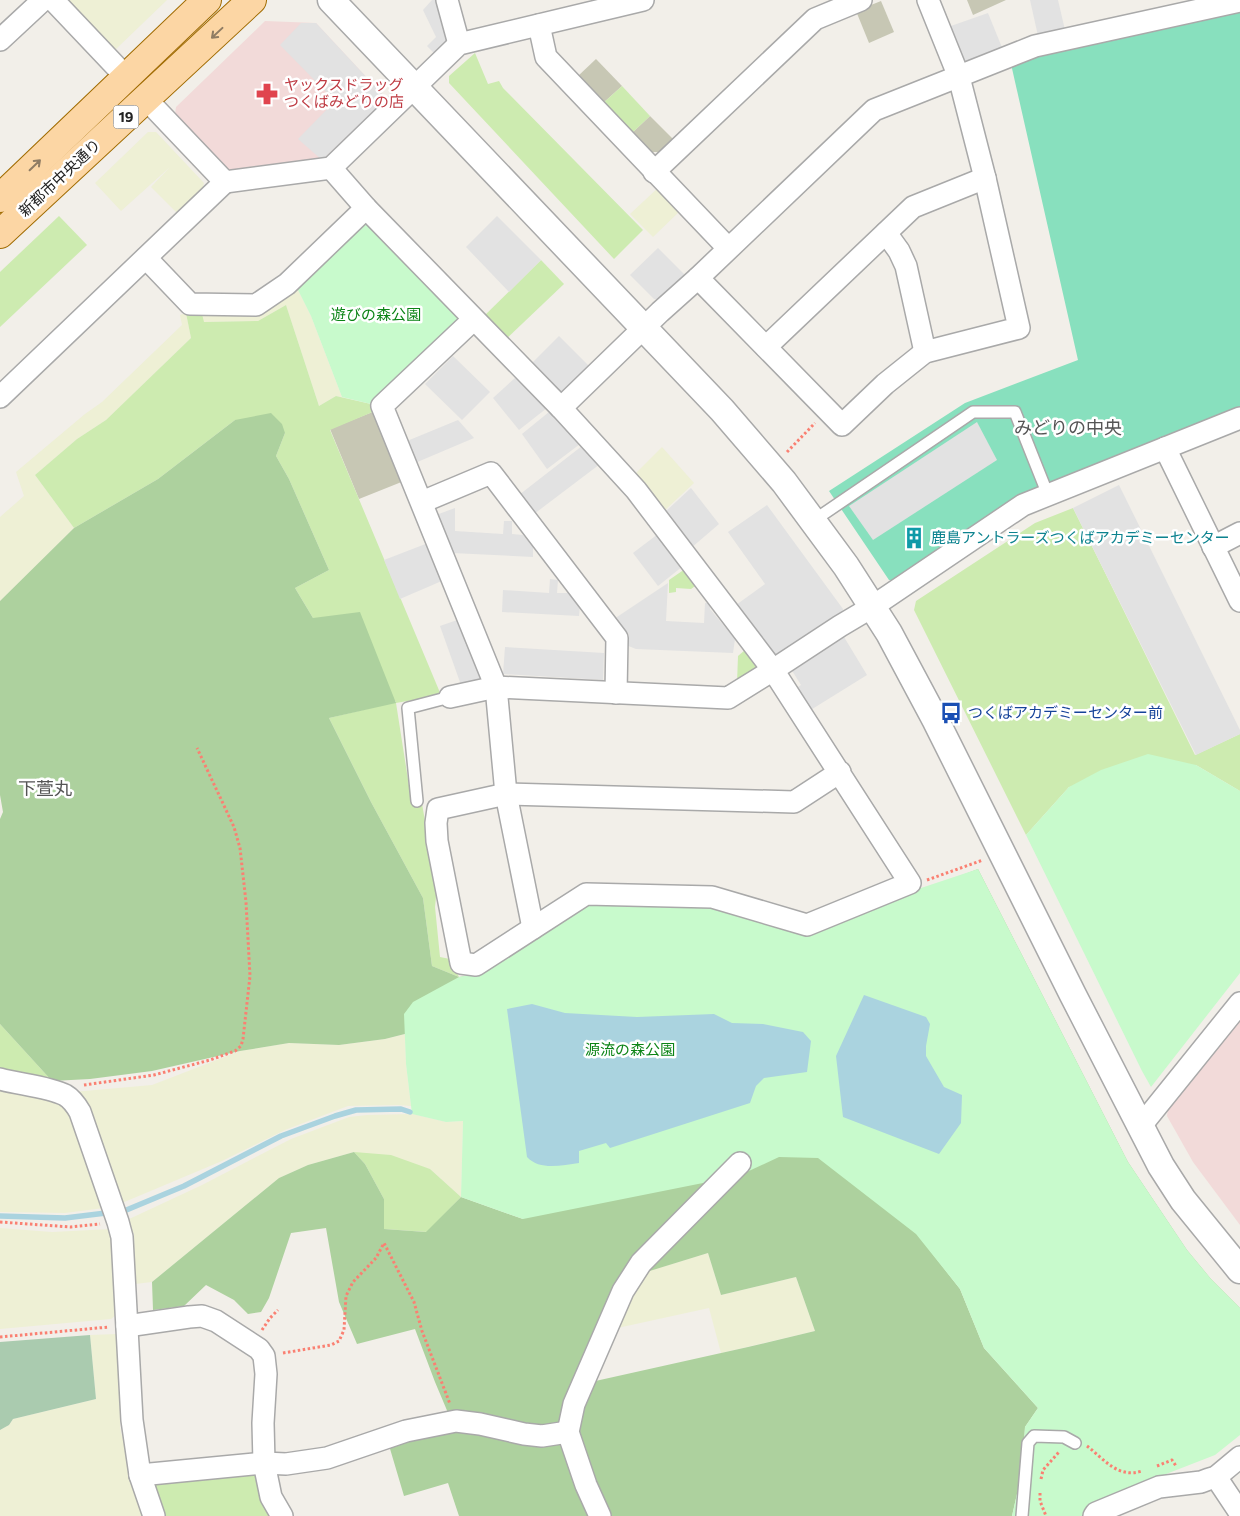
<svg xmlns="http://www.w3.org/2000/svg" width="1240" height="1516" font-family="Commissioner,'Noto Sans JP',sans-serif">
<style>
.commercial{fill:#f2dad9}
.construction{fill:#c7c7b4}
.farmland{fill:#eef0d5}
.grass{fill:#cdebb0}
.forest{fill:#add19e;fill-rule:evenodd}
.cemetery{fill:#aacbaf}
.park{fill:#c8facc}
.pitch{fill:#88e0be}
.parking{fill:#e2e2e2}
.water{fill:#aad3df}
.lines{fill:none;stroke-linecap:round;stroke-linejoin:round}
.stream{stroke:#aad3df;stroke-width:5.5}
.service-casing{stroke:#a9a9a9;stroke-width:14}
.minor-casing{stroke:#a9a9a9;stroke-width:24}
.tertiary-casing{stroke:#a9a9a9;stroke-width:29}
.primary-casing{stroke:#a06b00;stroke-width:30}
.path{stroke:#fa8072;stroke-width:3;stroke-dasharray:2.5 2.5;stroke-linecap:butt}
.service{stroke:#fff;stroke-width:11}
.minor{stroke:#fff;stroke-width:21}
.tertiary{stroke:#fff;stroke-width:26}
.primary{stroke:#fcd6a4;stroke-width:28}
.oneway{stroke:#8f7c63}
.labels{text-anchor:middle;stroke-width:5;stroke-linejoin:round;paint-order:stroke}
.shield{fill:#fff;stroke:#646464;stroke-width:1}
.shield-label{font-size:14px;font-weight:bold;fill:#222}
.health-label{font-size:15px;fill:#be3a42;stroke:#fff;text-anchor:start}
.street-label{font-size:15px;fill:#222;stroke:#fff}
.park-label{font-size:15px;fill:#0c8416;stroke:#fff}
.culture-label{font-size:15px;fill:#0d838f;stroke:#fff;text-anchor:start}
.transit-label{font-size:15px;fill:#164399;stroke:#fff;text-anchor:start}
.quarter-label{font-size:18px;fill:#555;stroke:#fff}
</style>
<rect width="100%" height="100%" fill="#f2efe9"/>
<g class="commercial">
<polygon points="265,21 316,23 384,96 383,102 322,160 236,173 225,170 175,114 176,107"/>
<polygon points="1240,1018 1240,1225 1193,1162 1167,1116 1168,1108"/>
</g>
<g class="construction">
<polygon points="967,0 1006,0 973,15"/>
<polygon points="881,1 894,32 869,43 856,11"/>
<polygon points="596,59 622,86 602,104 577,77"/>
<polygon points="650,116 675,141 661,152 647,152 631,134"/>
<polygon points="375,411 404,481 359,499 330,429"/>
</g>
<g class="farmland">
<polygon points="68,0 167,0 115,50"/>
<polygon points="148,132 156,132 204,183 202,191 178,214 151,187 170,167 121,211 95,183"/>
<polygon points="659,187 681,210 653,237 630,214"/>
<polygon points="296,286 311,316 342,397 336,396 319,406 286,305 258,321 203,322 202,314"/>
<polygon points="186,313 191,338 106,420 77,439 35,475 74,528 0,601 0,517 24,496 16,472 85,414 102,402 182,325 180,315"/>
<polygon points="662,447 694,483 664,511 635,474"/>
<polygon points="405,1034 406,1064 411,1106 398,1105 348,1106 285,1130 222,1161 122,1203 73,1092 152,1085 240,1051 289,1043 339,1045 385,1039"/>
<polygon points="0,1087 58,1103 70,1114 104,1208 65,1213 0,1212"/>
<polygon points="412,1114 446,1122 463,1121 461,1197 430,1169 354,1152 308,1165 279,1178 152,1282 135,1284 134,1234 127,1220 202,1185 291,1139 349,1117 367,1115"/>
<polygon points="0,1228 52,1232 111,1229 117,1314 111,1319 0,1329"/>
<polygon points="708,1253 721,1295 796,1277 815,1331 721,1353 709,1308 613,1329 639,1274"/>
<polygon points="117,1334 120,1401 120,1428 142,1516 0,1516 0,1430 9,1425 13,1419 96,1399 90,1335"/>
</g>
<g class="grass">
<polygon points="475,53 488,84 499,81 503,88 643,230 614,259 449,83 449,76"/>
<polygon points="622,86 650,116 631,134 602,104"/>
<polygon points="59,216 87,245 0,327 0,272"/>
<polygon points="541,260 564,284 505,340 483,317"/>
<polygon points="286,305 319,406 336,396 371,404 375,411 330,430 441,695 396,703 412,805 422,804 437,887 435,907 440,957 450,959 459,977 432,966 423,898 371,802 329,718 396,702 313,618 295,588 329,570 289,479 276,456 285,433 235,420 158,479 74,528 35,475 77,439 106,420 191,338 186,313 202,314 204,322 258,321"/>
<polygon points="1073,508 1195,755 1240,734 1240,791 1196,765 1069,787 1026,835 914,610 916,601 1035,523"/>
<polygon points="685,569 698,584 691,589 676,588 676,592 669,593 669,580"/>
<polygon points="745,650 756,663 756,671 737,683 738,656"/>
<polygon points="0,1024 52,1081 0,1072"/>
<polygon points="354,1152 391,1155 430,1169 461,1197 427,1232 384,1229 384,1199 365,1164"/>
<polygon points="256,1475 275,1516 164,1516 154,1488 153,1481"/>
</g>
<path class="forest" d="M271 413 282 424 285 433 276 456 289 479 329 570 295 588 313 618 360 612 396 703 329 718 371 802 423 898 432 966 459 977 808 935 978 869 1128 1162 1187 1250 1211 1279 1240 1308 917 1234 960 1289 984 1348 1038 1408 1025 1427 1022 1472 1012 1516H459L448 1483 404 1496 388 1442 454 1427 435 1382 415 1329 357 1344 339 1302 326 1228 291 1233 269 1298 261 1312 248 1314 234 1300 206 1285 184 1306 153 1310 152 1282 279 1178 308 1165 354 1152 365 1164 384 1199V1229L426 1232 461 1197 523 1219 464 1019 385 1039 339 1045 289 1043 240 1051 152 1071 90 1079 52 1081 0 1024V819L3 812 0 795V601L74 528 158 479 235 420ZM708 1253 721 1295 796 1277 815 1331 748 1347 591 1382 640 1274Z"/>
<polygon class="cemetery" points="90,1335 96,1399 13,1419 9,1425 0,1430 0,1342"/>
<g class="park">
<polygon points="362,223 371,223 459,315 457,324 371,404 342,397 311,316 296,286"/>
<polygon points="1148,754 1196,765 1240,791 1240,973 1151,1087 1142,1071 1026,835 1069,787 1101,770"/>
<polygon points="978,869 1128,1162 1187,1250 1211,1279 1240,1308 1240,1435 1215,1455 1089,1504 1083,1516 1012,1516 1022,1472 1025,1427 1038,1408 984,1348 960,1289 916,1234 818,1158 779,1157 738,1176 523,1219 461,1197 463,1121 446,1122 412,1114 406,1064 404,1014 413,1002 459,977 481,973 589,902 709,905 808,935 912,891"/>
</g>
<polygon class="pitch" points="1240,9 1240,410 1026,496 897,581 889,580 829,491 965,403 1078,360 1011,64 1036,55"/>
<g class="parking">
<polygon points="432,0 438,0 448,38 445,46 436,55 427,46 436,37 423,10"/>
<polygon points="1030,0 1058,0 1065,30 1038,36"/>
<polygon points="988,13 1003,50 968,63 961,60 948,27"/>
<polygon points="301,23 316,23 384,96 383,102 322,160 298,139 335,101 280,45"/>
<polygon points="497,216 541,260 509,292 466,247"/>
<polygon points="658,248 686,276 661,300 654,299 630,275"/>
<polygon points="559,336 590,367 560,396 530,365"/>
<polygon points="453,356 490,392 462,420 425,384"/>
<polygon points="516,377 547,408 519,430 493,398"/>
<polygon points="549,412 580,444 547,469 522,434"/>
<polygon points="458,420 474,438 415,463 407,441"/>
<polygon points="977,422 997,460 873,540 849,506"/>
<polygon points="582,446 600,464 534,514 519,495"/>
<polygon points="1119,485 1240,730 1240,734 1196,755 1073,508"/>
<polygon points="691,488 719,524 691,548 664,513"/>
<polygon points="767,505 843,609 842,616 780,657 772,655 736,605 765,584 728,532"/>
<polygon points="455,508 455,531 503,534 504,521 512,521 512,534 523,535 533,547 533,557 452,553 436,515"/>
<polygon points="658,534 683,566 658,586 633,553"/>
<polygon points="428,543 444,580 400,599 384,560"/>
<polygon points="550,579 558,580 557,593 569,593 580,606 579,616 502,612 503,590 549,593"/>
<polygon points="668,583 666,621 704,623 705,603 710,603 710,609 735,639 733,653 636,649 626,645 629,634 618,625 614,619"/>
<polygon points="460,619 482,675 478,682 461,685 440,626"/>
<polygon points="844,637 867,675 809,711 795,689 801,685 791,669"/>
<polygon points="505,647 604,653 603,680 503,674"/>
</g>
<g class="water">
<polygon points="864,995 926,1017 930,1024 926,1046 926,1056 944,1087 962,1095 961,1123 939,1154 843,1117 836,1056"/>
<path d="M532 1004 565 1013 637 1017 714 1014 732 1023 763 1024 803 1032 811 1041 807 1072 764 1078 756 1086 750 1103 610 1148 606 1143 579 1151V1163C562 1165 540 1171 527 1157L507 1009Z"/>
</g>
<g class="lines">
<g class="stream">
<polyline points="124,1211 184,1186 281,1136 335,1116 356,1110 401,1109 410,1112"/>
<polyline points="0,1216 65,1218 106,1213"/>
</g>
<g class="service-casing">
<g id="service">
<polyline points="813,521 973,412 1015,412 1048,495"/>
<polyline points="417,801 408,708 450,697"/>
<polyline points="1022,1516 1028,1443 1034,1436 1064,1437 1075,1443"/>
</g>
</g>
<g class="minor-casing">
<g id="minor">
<polyline points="53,0 126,77"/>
<polyline points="447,0 459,44"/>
<polyline points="539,25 546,57 728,248"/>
<polyline points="0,40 43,0"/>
<polyline points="146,99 225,182 331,168 459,44 643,0"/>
<polyline points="331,168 366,208 561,408 636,490 773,670 910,883 807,925 712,897 586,894 476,965 461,963 437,841 436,823 438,809 506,794 794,802 840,772"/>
<polyline points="654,172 815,19 861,0"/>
<polyline points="886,233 899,251 906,266 925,352"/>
<polyline points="146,258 190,304 256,305 287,284 366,208"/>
<polyline points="698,278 842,425 885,384 925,352 1019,328 985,178 959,77 928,0"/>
<polyline points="473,320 382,406 496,687 506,794 533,928"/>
<polyline points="766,347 913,207 985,178"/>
<polyline points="0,397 225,182"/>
<polyline points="561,408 660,312 698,278 874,110 1035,46 1240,1"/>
<polyline points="1165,448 1240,601"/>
<polyline points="422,502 491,473 617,638 616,693"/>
<polyline points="1213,547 1240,533"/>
<polyline points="450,697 496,687 728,698 773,670 840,626 872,607 1023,505 1240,418"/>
<path d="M0 1079C18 1084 50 1087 65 1095 72 1099 76 1105 80 1112L118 1222 122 1237 132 1420 140 1475 154 1516"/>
<polyline points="1140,1127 1240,1003"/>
<polyline points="127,1326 189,1317 202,1316 216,1321 259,1349 264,1356 266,1374 263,1423 264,1463 271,1497 282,1516"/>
<polyline points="140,1475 264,1463 286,1464 327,1458 406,1431 456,1421 480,1424 524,1434 542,1436 568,1432"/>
<polyline points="1216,1477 1240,1513"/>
<polyline points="600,1516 586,1485 568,1432 574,1404 623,1291 641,1263 740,1163"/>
<polyline points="1094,1516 1096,1513 1159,1487 1201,1482 1209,1479 1216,1477 1240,1457"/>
</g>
</g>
<g class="tertiary-casing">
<polyline id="tertiary" points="331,0 722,410 784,482 846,566 889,633 936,721 1073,995 1161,1166 1183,1200 1240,1270"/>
</g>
<g class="primary-casing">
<g id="primary">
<polyline points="0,198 207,0"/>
<polyline points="0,234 252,0"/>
</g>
</g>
<g class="path">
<polyline points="787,452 815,423"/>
<polyline points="927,880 983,860"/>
<polyline points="84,1085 154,1075 210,1060 235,1051 241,1046 243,1039 250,976 246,902 240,848 234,827 197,748"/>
<polyline points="0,1222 71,1227 100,1224"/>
<polyline points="262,1330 270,1318 278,1310"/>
<polyline points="0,1337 109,1327"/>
<polyline points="283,1353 331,1345 339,1341 344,1330 346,1296 353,1282 376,1258 384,1243 414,1302 422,1331 450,1404"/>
<path d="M1087 1446C1104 1459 1118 1479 1142 1471"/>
<polyline points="1157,1466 1172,1460 1176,1466"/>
<polyline points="1041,1479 1043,1470 1059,1452"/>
<polyline points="1040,1493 1040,1501 1046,1516"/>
</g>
<use href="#service" class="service"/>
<use href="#minor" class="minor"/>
<use href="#tertiary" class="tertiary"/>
<use href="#primary" class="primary"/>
</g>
<defs><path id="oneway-shaft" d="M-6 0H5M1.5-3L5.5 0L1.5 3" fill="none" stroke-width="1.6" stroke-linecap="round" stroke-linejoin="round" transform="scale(1.25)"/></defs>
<g class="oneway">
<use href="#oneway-shaft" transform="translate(217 33) rotate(137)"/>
<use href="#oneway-shaft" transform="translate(35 165) rotate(-44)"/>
</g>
<defs>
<g id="pharmacy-bare" transform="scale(1.725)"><path d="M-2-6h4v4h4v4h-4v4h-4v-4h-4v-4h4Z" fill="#e0444e" stroke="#fff" stroke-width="2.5" paint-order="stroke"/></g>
<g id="building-bare" transform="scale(1.725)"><path d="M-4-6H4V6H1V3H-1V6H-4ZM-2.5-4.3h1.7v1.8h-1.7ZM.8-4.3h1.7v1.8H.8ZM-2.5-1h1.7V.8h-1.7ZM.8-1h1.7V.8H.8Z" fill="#0f9aa8" stroke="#fff" stroke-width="2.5" paint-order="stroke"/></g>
<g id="bus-bare" transform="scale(1.725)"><path d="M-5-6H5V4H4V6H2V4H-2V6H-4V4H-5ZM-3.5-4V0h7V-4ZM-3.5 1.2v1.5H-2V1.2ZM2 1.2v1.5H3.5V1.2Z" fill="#1a4fb4" stroke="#fff" stroke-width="2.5" paint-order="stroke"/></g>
</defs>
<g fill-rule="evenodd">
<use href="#pharmacy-bare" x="267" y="94"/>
<use href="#building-bare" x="914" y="538"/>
<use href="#bus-bare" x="951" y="713"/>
</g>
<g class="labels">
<rect class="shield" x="113.5" y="105.5" width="25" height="23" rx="4"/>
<g class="shield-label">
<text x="126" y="122">19</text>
</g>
<g class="health-label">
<text x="284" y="90">ヤックスドラッグ<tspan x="284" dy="17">つくばみどりの店</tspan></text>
</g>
<g class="street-label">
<text transform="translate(60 178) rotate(-43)" y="5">新都市中央通り</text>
</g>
<g class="park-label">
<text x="376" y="320">遊びの森公園</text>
<text x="630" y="1055">源流の森公園</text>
</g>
<g class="culture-label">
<text x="931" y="543">鹿島アントラーズつくばアカデミーセンター</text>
</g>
<g class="transit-label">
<text x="968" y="718">つくばアカデミーセンター前</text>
</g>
<g class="quarter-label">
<text x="1068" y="434">みどりの中央</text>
<text x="45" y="795">下萱丸</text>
</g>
</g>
</svg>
